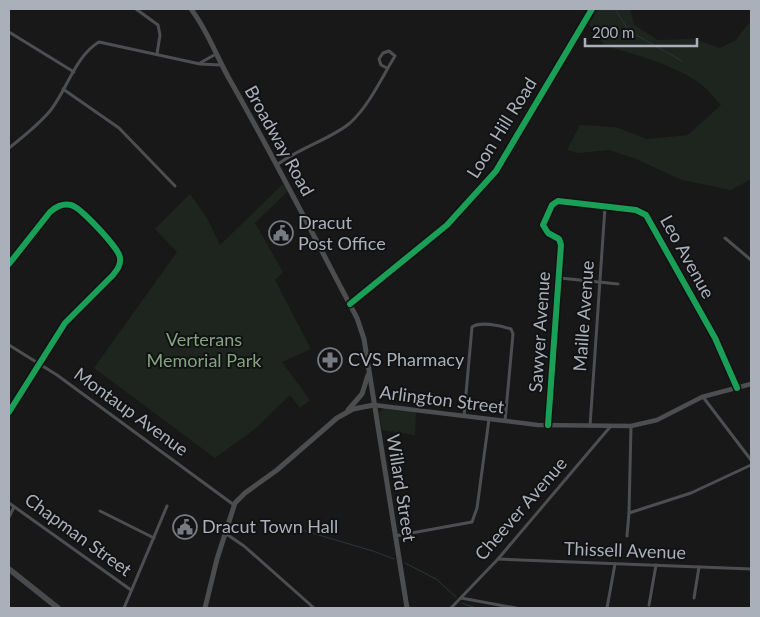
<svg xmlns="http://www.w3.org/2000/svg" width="760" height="617" font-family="Lato,sans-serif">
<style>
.green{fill:#1e251e}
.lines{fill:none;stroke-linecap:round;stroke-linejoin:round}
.stream{stroke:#2a363a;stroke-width:1}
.minor{stroke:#4c4e51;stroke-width:3}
.tertiary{stroke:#4c4e51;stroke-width:4.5}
.secondary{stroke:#4b4d4f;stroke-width:5}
.primary{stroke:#494a4d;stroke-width:5.5}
.cycleway-casing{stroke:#121214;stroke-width:9}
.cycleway{stroke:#1a9f57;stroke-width:6}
.labels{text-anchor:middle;stroke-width:4;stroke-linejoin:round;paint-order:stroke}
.street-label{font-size:18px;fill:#a9b0b9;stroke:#121214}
.poi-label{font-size:18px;fill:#a9b0b9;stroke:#121214;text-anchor:start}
.park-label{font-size:18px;fill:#83a47f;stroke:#121214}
</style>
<rect width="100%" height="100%" fill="#181818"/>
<g class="green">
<path d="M598 9H630L634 25 658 40 694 39 720 48 736 40 748 24 751 23V179L731 190 682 180 636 159 609 150 578 153 567 150 580 125 616 127 647 139 688 135 721 105C715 99 709 91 702 85 678 66 634 54 605 46L589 24Z"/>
<polygon points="283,184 287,192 255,223 283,272 275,280 311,349 282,362 310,400 300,408 290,395 255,429 215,458 94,368 177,252 155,229 190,194 207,218 220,245"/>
<polygon points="384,408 416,412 415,435 382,430 379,413"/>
</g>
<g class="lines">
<g class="stream">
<polyline points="615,9 629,31 682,61"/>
<polyline points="288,526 373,551 394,559"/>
<polyline points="405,563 436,579 456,597"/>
<polyline points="462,603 476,608"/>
</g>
<g class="minor">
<polyline points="136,9 158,25 160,35 157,54"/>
<polyline points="9,32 74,72"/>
<polyline points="200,63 216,54"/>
<polyline points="63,89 119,128 175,186"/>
<path d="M9 148C23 137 38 125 50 111 67 90 75 56 99 42L200 64 221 65"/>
<path d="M277 165C299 148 331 139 350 123 369 106 382 77 395 56L389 51 383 53 379 59 381 65 387 68"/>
<polyline points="725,238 751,260"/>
<path d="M9 264 50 212C56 207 62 203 71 205 80 207 120 249 120 258 121 265 117 270 113 275L65 323 9 412"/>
<polyline points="560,278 618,284"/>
<polyline points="350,304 447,225 496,171 592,9"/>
<polyline points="9,345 57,375 234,505"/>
<polyline points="703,397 751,460"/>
<path d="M464 416 472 327C480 321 501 326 511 329L513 334 505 421"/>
<polyline points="548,425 561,245 559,239 548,233 543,225 552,205 558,201 636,210 646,215 715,338 737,388"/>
<polyline points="590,426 605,207"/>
<polyline points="631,426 629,513 691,493 751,465"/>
<polyline points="9,503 131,590"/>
<polyline points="100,511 154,538"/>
<polyline points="9,517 14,507"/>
<polyline points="225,533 244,546 314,608"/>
<polyline points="395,536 472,522 477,508 489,419"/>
<polyline points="627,536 629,513"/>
<polyline points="498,559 751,569"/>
<polyline points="461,598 516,608"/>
<polyline points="694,598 699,567"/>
<polyline points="649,605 656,565"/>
<polyline points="124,608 167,506"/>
<polyline points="451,608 498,559 610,427"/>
<polyline points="607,608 615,564"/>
</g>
<polyline class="tertiary" points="374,405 538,425 631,426 657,420 702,397 751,384"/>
<g class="secondary">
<path d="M191 9C208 31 217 58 231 82 275 159 315 239 357 318L364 339 407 608"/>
<polyline points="348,410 362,394 368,375"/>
<polyline points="205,608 217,559 235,503 245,493 277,470 337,418 353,409 374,405"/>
</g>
<polyline class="primary" points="9,569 58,608"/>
<g class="cycleway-casing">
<g id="cycleway">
<path d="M9 264 50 212C56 207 62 203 71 205 80 207 120 249 120 258 121 265 117 270 113 275L65 323 9 412"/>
<polyline points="350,304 447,225 496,171 592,9"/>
<polyline points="548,425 561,245 559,239 548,233 543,225 552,205 558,201 636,210 646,215 715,338 737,388"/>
</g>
</g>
<use href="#cycleway" class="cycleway"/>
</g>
<defs>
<g id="civic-ring" transform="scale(1.25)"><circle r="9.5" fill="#121214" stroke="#767b81" stroke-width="1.5"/><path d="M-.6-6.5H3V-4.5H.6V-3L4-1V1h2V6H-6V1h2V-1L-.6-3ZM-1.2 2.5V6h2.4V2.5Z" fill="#767b81"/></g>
<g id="pharmacy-ring" transform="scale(1.25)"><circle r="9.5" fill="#121214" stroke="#767b81" stroke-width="1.5"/><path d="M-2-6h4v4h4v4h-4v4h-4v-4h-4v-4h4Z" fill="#767b81"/></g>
</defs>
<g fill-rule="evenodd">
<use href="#civic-ring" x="281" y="233"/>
<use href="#pharmacy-ring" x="330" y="360"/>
<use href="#civic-ring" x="185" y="527"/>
</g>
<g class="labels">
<g class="street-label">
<text transform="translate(502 128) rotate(-58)" y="6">Loon Hill Road</text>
<text transform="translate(279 141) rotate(61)" y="6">Broadway Road</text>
<text transform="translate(687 257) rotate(61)" y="6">Leo Avenue</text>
<text transform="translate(584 316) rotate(-86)" y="6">Maille Avenue</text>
<text transform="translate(540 332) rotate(-86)" y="6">Sawyer Avenue</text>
<text transform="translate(442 400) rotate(7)" y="6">Arlington Street</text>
<text transform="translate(131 412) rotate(36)" y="6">Montaup Avenue</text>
<text transform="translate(401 488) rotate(81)" y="6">Willard Street</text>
<text transform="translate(521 509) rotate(-49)" y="6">Cheever Avenue</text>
<text transform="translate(78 535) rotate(36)" y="6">Chapman Street</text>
<text transform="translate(625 551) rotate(2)" y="6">Thissell Avenue</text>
</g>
<g class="poi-label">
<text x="298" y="229">Dracut<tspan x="298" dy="21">Post Office</tspan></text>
<text x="348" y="366">CVS Pharmacy</text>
<text x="202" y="533">Dracut Town Hall</text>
</g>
<g class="park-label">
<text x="204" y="346">Verterans<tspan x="204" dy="21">Memorial Park</tspan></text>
</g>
</g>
<rect width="760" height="617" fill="none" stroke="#a9b0b9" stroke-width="20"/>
<path d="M585 38v8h112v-8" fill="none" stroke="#a9b0b9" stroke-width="2.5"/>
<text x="592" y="38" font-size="15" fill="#a9b0b9" stroke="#121214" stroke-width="4" paint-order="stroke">200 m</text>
</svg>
